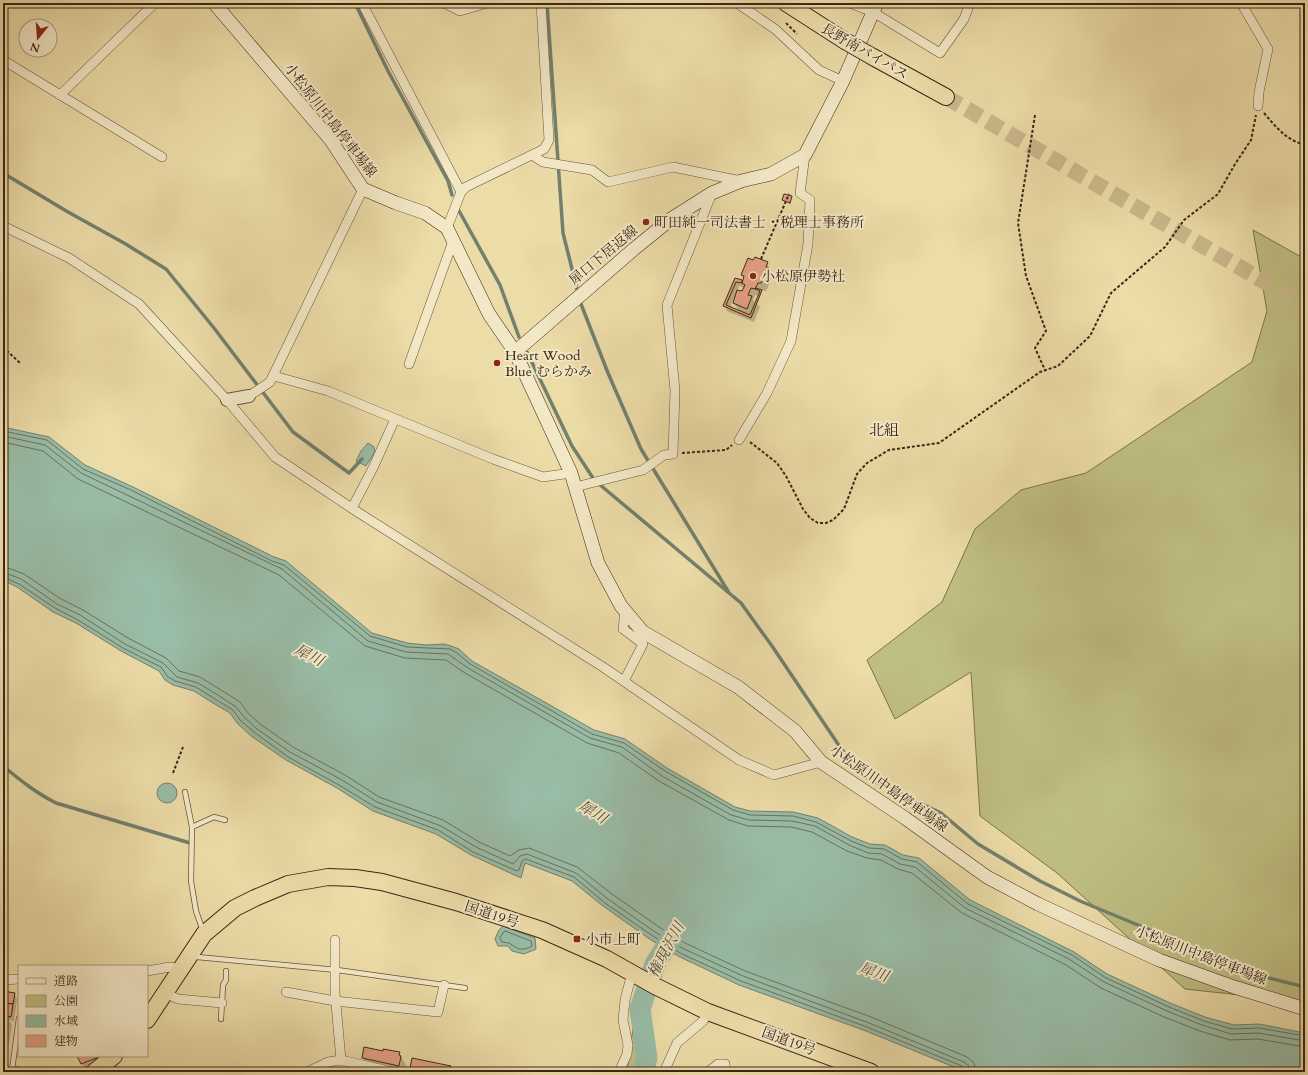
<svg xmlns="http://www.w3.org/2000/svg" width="1308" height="1075" font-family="Cardo,'Noto Serif JP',serif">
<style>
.green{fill:#bfbe82;stroke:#7d724d}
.water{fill:#99bca6;stroke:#73806d}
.shadow{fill:#0003;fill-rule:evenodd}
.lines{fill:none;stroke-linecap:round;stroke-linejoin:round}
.shore{stroke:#6a715f;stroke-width:1}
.stream{stroke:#73806d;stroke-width:3.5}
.river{stroke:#99bca6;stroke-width:21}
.building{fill:#e7a285;stroke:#3b2618}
.trunk-tunnel{stroke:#c9b88b;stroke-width:16;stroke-dasharray:16 8;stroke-linecap:butt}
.service-casing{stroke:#67543c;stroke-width:6}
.minor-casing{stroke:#67543c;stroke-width:10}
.tertiary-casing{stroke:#67543c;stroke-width:14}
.secondary-casing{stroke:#3b2618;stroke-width:14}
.trunk-casing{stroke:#3b2618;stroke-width:18}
.path{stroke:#3b2618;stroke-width:2;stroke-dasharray:3 2;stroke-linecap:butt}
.service{stroke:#f3e8c6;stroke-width:4.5}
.minor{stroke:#f3e8c6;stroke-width:9}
.tertiary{stroke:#f3e8c6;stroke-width:12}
.secondary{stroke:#f3e8c6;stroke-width:13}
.trunk{stroke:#ecdca8;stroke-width:16}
.trunk-bridge-casing{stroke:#3b2618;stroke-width:18;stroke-linecap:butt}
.trunk-bridge{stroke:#ecdca8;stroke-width:16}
.poi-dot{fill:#8f2418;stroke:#f3e8c6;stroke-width:1.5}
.labels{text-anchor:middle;stroke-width:4;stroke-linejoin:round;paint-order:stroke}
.street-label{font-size:14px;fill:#3b2618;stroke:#f3e8c6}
.poi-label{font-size:14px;fill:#3b2618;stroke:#f3e8c6;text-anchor:start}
.neighbourhood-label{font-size:15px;fill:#3b2618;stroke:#f3e8c6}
.water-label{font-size:15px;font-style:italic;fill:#524c3c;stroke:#f3e8c6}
</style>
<rect width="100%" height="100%" fill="#ecdca8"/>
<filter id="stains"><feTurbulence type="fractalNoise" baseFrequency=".005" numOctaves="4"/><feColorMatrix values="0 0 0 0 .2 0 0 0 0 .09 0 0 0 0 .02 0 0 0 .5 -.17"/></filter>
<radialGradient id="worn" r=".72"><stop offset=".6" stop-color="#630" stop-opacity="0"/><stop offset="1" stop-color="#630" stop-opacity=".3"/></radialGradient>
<g class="green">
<polygon points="1253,230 1305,259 1305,1002 1185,989 1057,873 980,816 971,672 895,719 867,660 942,602 975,529 1021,490 1086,473 1252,362 1267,311"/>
<polygon points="634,1021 651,1023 643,1072 627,1072"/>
</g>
<g class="water">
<polygon points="3,427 49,437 85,465 133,487 274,557 286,561 372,633 407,643 426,645 444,644 451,646 459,649 472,661 594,730 625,739 667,768 735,807 750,811 793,812 818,818 852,837 870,844 885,845 903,855 919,858 970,900 1074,952 1107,974 1170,1003 1205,1017 1234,1025 1259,1024 1305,1033 1305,1072 966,1072 866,1031 739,985 678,956 651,940 603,906 572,881 525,863 521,878 471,855 436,834 373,811 337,788 286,760 251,736 237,723 230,713 213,703 194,691 173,685 165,680 159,671 121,651 76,623 53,612 17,587 3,580"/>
<polygon points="368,443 374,447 375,452 366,466 356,461 361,451"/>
<circle cx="167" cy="793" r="10"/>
<polygon points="503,926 535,938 536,949 524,954 512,951 508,946 498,946 495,939 499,930"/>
</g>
<g class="shadow">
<polygon points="791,197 791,205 783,200"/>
<path d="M767 263 773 276 766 291 762 290 760 296 755 295 753 300 760 307 754 322 727 311 726 308 729 310V308L725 306 735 279 743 282 744 279 742 275ZM739 286 745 288 743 292 737 291ZM734 298H736L734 303 739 311 730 307Z"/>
<polygon points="3,986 6,988 5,992 14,994 17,999 14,1021 9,1020 12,1025 6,1061 3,1060 5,1063 3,1072"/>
<polygon points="384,1053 399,1053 410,1072 371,1072 363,1058"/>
<polygon points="78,1056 99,1056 101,1062 84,1068"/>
<polygon points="450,1067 453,1072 413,1072 411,1068"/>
<polygon points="161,1070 162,1072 150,1072 150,1071"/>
</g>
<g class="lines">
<g class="shore">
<polyline points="3,431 47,440 83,469 131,490 272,561 284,565 370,636 407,647 450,649 457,653 470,664 592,734 624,743 665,771 733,810 750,815 793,816 816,822 851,841 869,848 884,849 902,859 917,862 968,904 1072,955 1106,978 1169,1007 1204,1021 1232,1029 1259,1028 1305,1036"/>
<polyline points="3,436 45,445 81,473 282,569 368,641 406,652 448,654 468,668 590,738 622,747 662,776 731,815 749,820 792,821 815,826 849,845 868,853 882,854 900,864 915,867 965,908 1069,959 1104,982 1167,1011 1202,1025 1231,1034 1258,1033 1305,1041"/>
<polyline points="3,442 43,451 78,479 279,575 365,646 405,658 446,660 465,673 587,743 619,753 659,781 729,820 748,826 791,827 812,832 847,851 867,858 881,860 898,869 912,873 962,913 1066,965 1101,988 1164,1017 1200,1031 1230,1040 1258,1039 1305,1047"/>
<polyline points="3,566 24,574 61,599 83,610 128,638 166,658 179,671 200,677 221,690 240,702 248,713 260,724 293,747 345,775 379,797 443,820 479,842 510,856 519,850 529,848 577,867 612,894 659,927 685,943 745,971 871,1017 967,1057 974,1063 976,1072"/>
<polyline points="3,572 21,579 57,604 80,615 125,644 163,663 177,677 198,683 218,695 236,707 244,717 257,729 290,752 342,780 377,802 441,826 476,847 513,864 520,856 527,854 576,873 608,899 655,932 682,948 743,976 869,1023 964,1062 969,1066 970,1072"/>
<polyline points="3,577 19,584 55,608 78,620 123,648 161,667 168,677 175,681 196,687 215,699 233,710 240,720 254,732 288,757 339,785 375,807 438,830 473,852 517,871 519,870 522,861 526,859 574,877 605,903 653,936 680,953 741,981 867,1027 962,1066 965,1072"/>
<path d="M505 931 531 941 532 946C521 952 518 949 509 943L502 942 500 938Z"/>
</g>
<g class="stream">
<polyline points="355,3 388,71 448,181 452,195"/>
<polyline points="547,3 563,233 577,289"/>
<polyline points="3,173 68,212 124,243 166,269 214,328 293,432 349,473 362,459"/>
<polyline points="458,209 500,285 519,337"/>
<polyline points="581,304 608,373 641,449 728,591"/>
<polyline points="527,352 572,446 593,478"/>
<polyline points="599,484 741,603 772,646 840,747 863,776 941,813 978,844 1040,881 1080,901 1261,976 1305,987"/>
<path d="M3 766C20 780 36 793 56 803L190 843"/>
</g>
<polyline class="river" points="643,1072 647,1058 640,1009 655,964 680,924"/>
</g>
<g class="building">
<polygon points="784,194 792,196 790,203 782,200"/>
<polygon points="755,257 768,262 766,267 769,268 761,283 758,283 755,289 751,288 748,295 752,296 747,309 733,303 737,290 742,291 745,285 742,283 744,276 741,275 748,258 753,260"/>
<polygon points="735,278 742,280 742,283 736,282 726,305 750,315 760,291 755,289 756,288 762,290 751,318 723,306"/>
<polygon points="3,991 15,993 13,1004 3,1003"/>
<polygon points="3,1003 13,1004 11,1017 3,1015"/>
<polygon points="3,1015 8,1016 3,1047"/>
<polygon points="364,1047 383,1051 383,1049 400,1052 399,1055 401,1056 399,1066 362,1058"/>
<polygon points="77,1056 98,1056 99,1057 81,1064"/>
<polygon points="412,1058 451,1066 449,1072 427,1072 410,1068"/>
<polygon points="458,1067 478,1072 457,1072"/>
</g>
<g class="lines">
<polyline class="trunk-tunnel" points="946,97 1305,305"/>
<g class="service-casing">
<g id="service">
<polyline points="185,792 192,827 191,881 196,911 203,931"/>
<polyline points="192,827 214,817 225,820"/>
<polyline points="197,957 337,970 465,988"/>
<polyline points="221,1019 223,985 226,980 226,971"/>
<polyline points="12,1070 19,1018"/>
</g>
</g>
<g class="minor-casing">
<g id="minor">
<polyline points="362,3 461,192"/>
<polyline points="444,3 460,11 487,3"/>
<polyline points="737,3 775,29 819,70 843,81"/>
<polyline points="850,3 873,12 940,53 964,19 970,3"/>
<polyline points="1241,3 1268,49 1259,92 1258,106"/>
<polyline points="3,60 162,157"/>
<polyline points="60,95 155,3"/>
<polyline points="532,155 543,162 592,170 608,182 673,167 741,181"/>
<polyline points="3,226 69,258 139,304 227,400 275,457 359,513 603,667 739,760 774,775 821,762"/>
<polyline points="447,228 461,192 466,187 544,149 549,140 541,3"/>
<polyline points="409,364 453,241"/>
<polyline points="274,376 328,391 493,459 543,477 571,473"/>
<polyline points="249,396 270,382 363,189"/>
<polyline points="739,440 767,393 791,341 808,244 810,200 800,193 805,155"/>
<polyline points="575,487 643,470 664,455 673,454 675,391 667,305 712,193"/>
<polyline points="352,508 373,468 395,419"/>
<polyline points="624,681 643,644 623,629 625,611"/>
<polyline points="335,940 335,993 341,1060"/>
<polyline points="147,971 170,967 180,969"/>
<polyline points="3,980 19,979"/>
<polyline points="286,992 335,1001 438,1012 444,985"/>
<polyline points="165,993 178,999 222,1003"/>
<polyline points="8,1072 12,1070 20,1072"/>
<polyline points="307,1072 328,1062 341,1060 393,1072"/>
<polyline points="619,1072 627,1054 628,1045 623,1020 625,1000 632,973"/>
<polyline points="664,1072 677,1043 703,1021 708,1012"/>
<polyline points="708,1072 718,1064 725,1064 726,1072"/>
</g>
</g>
<g class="tertiary-casing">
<polyline id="tertiary" points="227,400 249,396"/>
</g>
<g class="secondary-casing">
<g id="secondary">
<polyline points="214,3 330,139 363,189 396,203 425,213 447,228 489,314 515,352 571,473 598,563 621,606 643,632 738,687 795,731 821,762 905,818 987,877 1038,904 1159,960 1234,987 1305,1009"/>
<polyline points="515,352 634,249 671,219 712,193 741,181 771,174 805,155 843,81 877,3"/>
</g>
</g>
<g class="trunk-casing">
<g id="trunk">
<polyline points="786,3 845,41"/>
<polyline points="873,57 946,97"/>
<polyline points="147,1020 204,934 235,908 255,898 288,884 328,877 355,878 382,882 456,902 542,930 607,959 655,986 708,1012 871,1072"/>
<polyline points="94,1072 114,1056"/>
</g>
</g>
<g class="path">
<polyline points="786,23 797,34"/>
<path d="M1264 113C1276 127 1286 140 1305 145"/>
<polyline points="1035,115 1018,223 1026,276 1046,331 1035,348 1045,370"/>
<polyline points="761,259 789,194"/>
<polyline points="3,347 21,364"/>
<polyline points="750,442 777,463 786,476 803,509 810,518 818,523 826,523 833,520 844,509 857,474 867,463 889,450 939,443 1040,372 1058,366 1090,336 1111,293 1165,247 1184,220 1218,194 1235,164 1251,140 1256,115"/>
<polyline points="682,453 726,450 732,445"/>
<polyline points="173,773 183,747"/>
</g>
<use href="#service" class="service"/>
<use href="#minor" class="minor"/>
<use href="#tertiary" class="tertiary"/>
<use href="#secondary" class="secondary"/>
<use href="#trunk" class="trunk"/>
<g class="trunk-bridge-casing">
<polyline id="trunk-bridge" points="845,41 873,57"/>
</g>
<use href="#trunk-bridge" class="trunk-bridge"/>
</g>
<g class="poi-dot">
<circle cx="646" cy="222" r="4"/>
<circle cx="753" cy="276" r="4"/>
<circle cx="497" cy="363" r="4"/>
<rect x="573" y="935" width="8" height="8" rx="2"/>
</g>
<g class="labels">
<g class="street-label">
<text transform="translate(865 51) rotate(30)" y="5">長野南バイパス</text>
<text transform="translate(331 120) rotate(52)" y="5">小松原川中島停車場線</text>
<text transform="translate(603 255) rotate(-40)" y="5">犀口下居返線</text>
<text transform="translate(889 788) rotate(35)" y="5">小松原川中島停車場線</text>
<text transform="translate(492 914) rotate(18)" y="5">国道19号</text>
<text transform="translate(1201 955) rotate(21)" y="5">小松原川中島停車場線</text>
<text transform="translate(789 1041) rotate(20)" y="5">国道19号</text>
</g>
<g class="poi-label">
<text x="654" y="227">町田純一司法書士・税理士事務所</text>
<text x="761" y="281">小松原伊勢社</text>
<text x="505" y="360">Heart Wood<tspan x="505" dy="16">Blue むらかみ</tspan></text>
<text x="585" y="944">小市上町</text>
</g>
<g class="neighbourhood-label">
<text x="884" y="435">北組</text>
</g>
<g class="water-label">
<text transform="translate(309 655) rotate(27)" y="5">犀川</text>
<text transform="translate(593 812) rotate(31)" y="5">犀川</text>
<text transform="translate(666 950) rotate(-62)" y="5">権現沢川</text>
<text transform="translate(874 972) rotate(19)" y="5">犀川</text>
</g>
</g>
<rect width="1308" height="1075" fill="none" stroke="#ecdca8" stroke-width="16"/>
<rect x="4" y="4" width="1300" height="1067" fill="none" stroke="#3b2618" stroke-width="2"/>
<rect x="8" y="8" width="1292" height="1059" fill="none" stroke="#3b2618"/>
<rect x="18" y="965" width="130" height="92" fill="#f3e8c6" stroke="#a99a80"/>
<rect x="26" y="978" width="20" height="6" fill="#f3e8c6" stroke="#a99a80"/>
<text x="54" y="985" font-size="12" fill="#3b2618">道路</text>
<rect x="26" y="995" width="20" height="12" fill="#bfbe82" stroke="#a99a80"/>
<text x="54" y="1005" font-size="12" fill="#3b2618">公園</text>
<rect x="26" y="1015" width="20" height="12" fill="#99bca6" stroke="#a99a80"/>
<text x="54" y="1025" font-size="12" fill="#3b2618">水域</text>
<rect x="26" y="1035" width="20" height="12" fill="#e7a285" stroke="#a99a80"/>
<text x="54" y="1045" font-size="12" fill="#3b2618">建物</text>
<g transform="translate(38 38) rotate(197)"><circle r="19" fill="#f3e8c6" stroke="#a99a80"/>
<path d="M0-3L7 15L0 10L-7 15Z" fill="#8f2418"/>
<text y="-6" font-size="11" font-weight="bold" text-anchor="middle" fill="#3b2618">N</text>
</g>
<rect width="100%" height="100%" filter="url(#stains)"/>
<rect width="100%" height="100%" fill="url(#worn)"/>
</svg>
